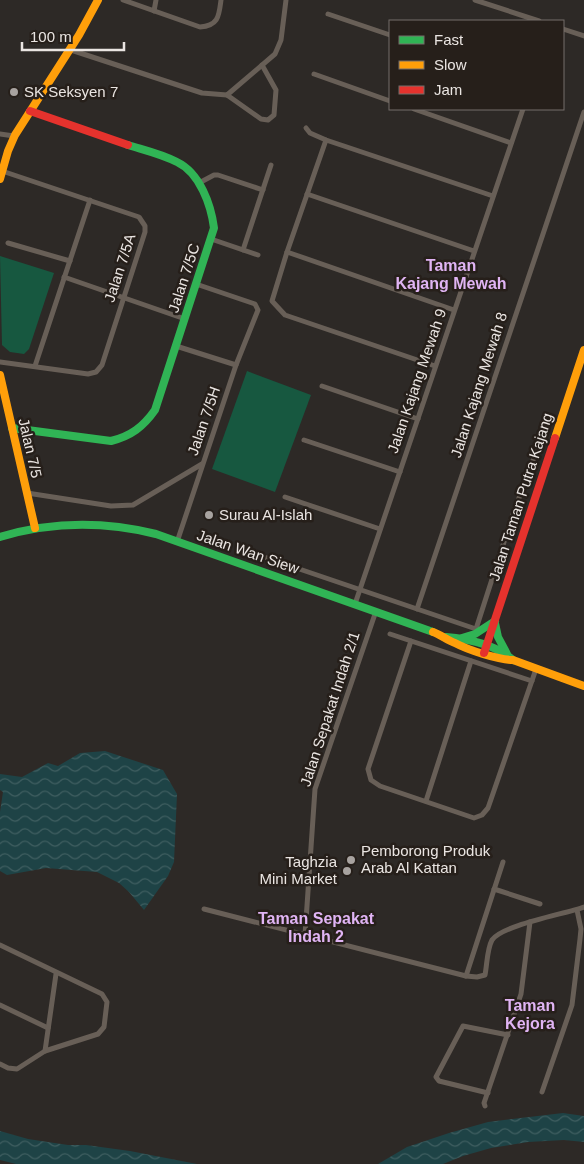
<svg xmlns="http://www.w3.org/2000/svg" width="584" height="1164" font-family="Arial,sans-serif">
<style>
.park{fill:#175840}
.water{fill:url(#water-waves)}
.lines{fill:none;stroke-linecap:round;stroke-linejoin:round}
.street{stroke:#685f57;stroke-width:5}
.fast{stroke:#30b455;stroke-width:8}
.slow{stroke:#ff9f0a;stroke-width:8}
.jam{stroke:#e5322d;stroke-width:8}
.poi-dot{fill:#a8a3a0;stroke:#261f1a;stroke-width:2}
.labels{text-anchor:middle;stroke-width:5;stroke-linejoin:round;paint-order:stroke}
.poi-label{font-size:15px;fill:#eae5e2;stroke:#261f1a;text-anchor:start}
.street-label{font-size:15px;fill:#eae5e2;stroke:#261f1a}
.neighbourhood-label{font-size:16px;font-weight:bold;fill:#e0b4f4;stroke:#261f1a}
</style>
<defs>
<pattern id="water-waves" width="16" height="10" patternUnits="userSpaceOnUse" patternTransform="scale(1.25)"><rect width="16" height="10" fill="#1e4346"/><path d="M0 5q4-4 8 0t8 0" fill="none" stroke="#3f5e60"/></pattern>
</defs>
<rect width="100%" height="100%" fill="#2d2926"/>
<g class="park">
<polygon points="0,256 54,273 29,349 24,354 10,352 2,345"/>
<polygon points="247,371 311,395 275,492 212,469"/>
</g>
<g class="water">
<polygon points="105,751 163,770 177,794 174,862 168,876 144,910 129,892 119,883 97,872 46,868 7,875 0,871 0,812 3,792 0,790 0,774 22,777 48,763 58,766 80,753"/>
<polygon points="563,1113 584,1116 584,1142 564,1140 528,1142 491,1148 463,1156 443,1164 378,1164 407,1147 449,1133 488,1122"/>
<polygon points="0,1131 28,1139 68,1145 86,1145 130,1151 197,1164 16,1164 0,1160"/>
</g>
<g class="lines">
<g class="street">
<path d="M123 0 200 27C219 26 219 15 221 0"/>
<polyline points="475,0 539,21"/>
<polyline points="154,11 156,0"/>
<polyline points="328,14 390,35"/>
<polyline points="563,29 584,36"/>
<polyline points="71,50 202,93 227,95 275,54 281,40 286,0"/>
<polyline points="314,74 390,101"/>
<polyline points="227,95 261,119 268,120 274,115 276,90 262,65"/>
<polyline points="414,109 511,143"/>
<polyline points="306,128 310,133 326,140 493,196"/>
<polyline points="0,134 14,136"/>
<polyline points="326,140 287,252 272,301 285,315 435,366"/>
<polyline points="199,183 214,175 218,175 263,190"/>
<polyline points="307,194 474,251"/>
<polyline points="211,239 258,255"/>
<polyline points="8,243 70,261"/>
<polyline points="243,250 271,165"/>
<polyline points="287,252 454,310"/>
<polyline points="64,277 185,319"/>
<polyline points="176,346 236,365"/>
<polyline points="0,362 88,374 96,372 102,365 145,232 145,226 139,217 2,171"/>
<polyline points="35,366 90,200"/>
<polyline points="322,386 418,419"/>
<polyline points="304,440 400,472"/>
<polyline points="27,493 111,506 133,505 202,464"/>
<polyline points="285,497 380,529"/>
<polyline points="177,542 236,365 258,310 255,304 196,284"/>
<polyline points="264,557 476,629 513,514 543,434 543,423"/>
<polyline points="355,604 523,109"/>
<polyline points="417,609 584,112"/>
<polyline points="390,634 532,681"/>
<polyline points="411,641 368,769 371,780 380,786 474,818 482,815 488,808 536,669"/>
<polyline points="426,801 471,661"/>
<polyline points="494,889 540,904"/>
<path d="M204 909 466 976 477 977 485 975C487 965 487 949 492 940 502 925 565 914 584 907"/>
<polyline points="305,935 315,789 376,611"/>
<polyline points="0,945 102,994 107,1002 104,1027 98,1034 45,1051"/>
<polyline points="466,976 503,862"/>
<polyline points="0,1005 48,1028"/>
<polyline points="0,1064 8,1068 17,1069 45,1051 56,974"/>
<polyline points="542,1092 572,1005 580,939 581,929 577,910"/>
<polyline points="488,1093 439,1081 436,1077 463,1026 508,1035"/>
<polyline points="485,1106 484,1103 521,994 530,922"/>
</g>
<g class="fast">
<path d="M12 428 111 441C131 436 143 427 155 410L214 228C211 205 200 173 177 162 162 154 144 150 128 145"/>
<path d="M0 537C53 521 103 521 156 534L433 632"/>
<polyline points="495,623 498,637 507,654"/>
<path d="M446 637C469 639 496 645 513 660"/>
<polyline points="462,638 475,634 495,621"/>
</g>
<g class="slow">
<polyline points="0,179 8,151 15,135 79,35 98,0"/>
<polyline points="0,375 35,528"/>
<polyline points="555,438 584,350"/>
<path d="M433 632C441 635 447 640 455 643 468 650 499 660 513 660L584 686"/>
</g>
<g class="jam">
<polyline points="30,111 128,145"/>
<polyline points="484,653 555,438"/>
</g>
</g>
<g class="poi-dot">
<circle cx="14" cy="92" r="5"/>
<circle cx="209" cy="515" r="5"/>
<circle cx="351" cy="860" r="5"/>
<circle cx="347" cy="871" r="5"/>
</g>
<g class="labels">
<g class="poi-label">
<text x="24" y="97">SK Seksyen 7</text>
<text x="219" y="520">Surau Al-Islah</text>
<text x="361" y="856">Pemborong Produk<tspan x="361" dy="17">Arab Al Kattan</tspan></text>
<text x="337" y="867" text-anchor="end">Taghzia<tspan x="337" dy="17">Mini Market</tspan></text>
</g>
<g class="street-label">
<text transform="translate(120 268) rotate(-72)" y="5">Jalan 7/5A</text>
<text transform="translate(184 278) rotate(-72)" y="5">Jalan 7/5C</text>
<text transform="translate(417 381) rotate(-71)" y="5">Jalan Kajang Mewah 9</text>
<text transform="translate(479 385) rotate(-72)" y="5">Jalan Kajang Mewah 8</text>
<text transform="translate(204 421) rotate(-71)" y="5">Jalan 7/5H</text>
<text transform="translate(30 448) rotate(77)" y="5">Jalan 7/5</text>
<text transform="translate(521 497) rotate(-72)" y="5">Jalan Taman Putra Kajang</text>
<text transform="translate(248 552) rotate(19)" y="5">Jalan Wan Siew</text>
<text transform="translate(330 709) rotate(-72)" y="5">Jalan Sepakat Indah 2/1</text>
</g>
<g class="neighbourhood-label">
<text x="451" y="271">Taman<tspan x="451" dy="18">Kajang Mewah</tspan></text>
<text x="316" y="924">Taman Sepakat<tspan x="316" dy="18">Indah 2</tspan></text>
<text x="530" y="1011">Taman<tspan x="530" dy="18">Kejora</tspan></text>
</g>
</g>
<rect x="389" y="20" width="175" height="90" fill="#261f1a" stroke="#746e6a"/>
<rect x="399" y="36" width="25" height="8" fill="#30b455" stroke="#746e6a"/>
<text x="434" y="45" font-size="15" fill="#eae5e2">Fast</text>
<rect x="399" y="61" width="25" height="8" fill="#ff9f0a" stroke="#746e6a"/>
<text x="434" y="70" font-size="15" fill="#eae5e2">Slow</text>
<rect x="399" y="86" width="25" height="8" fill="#e5322d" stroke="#746e6a"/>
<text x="434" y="95" font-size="15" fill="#eae5e2">Jam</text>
<path d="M22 42v8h102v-8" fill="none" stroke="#eae5e2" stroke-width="2.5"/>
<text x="30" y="42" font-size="15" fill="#eae5e2" stroke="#261f1a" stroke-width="4" paint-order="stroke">100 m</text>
</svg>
